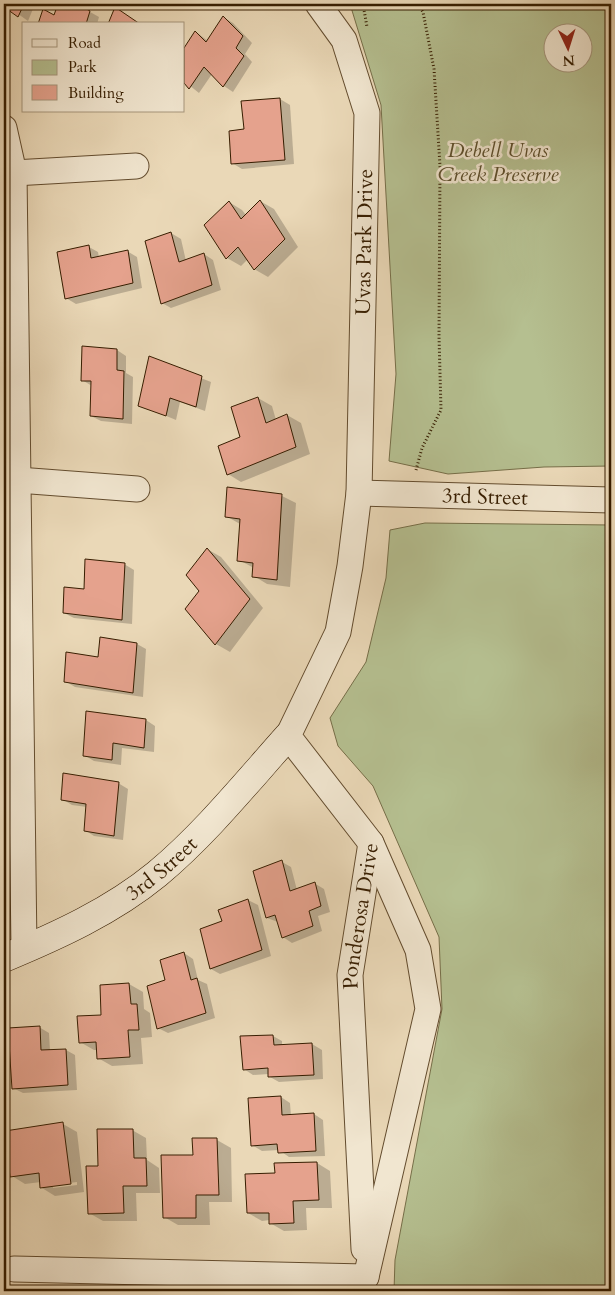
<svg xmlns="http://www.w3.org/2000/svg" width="615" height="1295" font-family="Cardo,serif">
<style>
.green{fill:#b5bf90;stroke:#766e48;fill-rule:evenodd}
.shadow{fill:#0003;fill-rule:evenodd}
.building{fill:#e5a28d;stroke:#361d00}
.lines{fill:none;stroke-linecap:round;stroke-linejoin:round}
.street-casing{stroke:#634c2e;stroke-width:27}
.secondary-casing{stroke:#361d00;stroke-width:29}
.path{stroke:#361d00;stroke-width:3;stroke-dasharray:1 2.5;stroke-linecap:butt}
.street{stroke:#f1e6d0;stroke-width:25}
.secondary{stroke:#f1e6d0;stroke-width:28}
.labels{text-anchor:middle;stroke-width:5;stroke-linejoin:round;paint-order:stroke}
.park-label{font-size:21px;font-style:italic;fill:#5c4e2b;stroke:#f1e6d0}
.street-label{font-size:21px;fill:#361d00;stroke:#f1e6d0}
</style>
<rect width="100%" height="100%" fill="#ead8b7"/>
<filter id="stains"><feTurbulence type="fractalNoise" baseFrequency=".004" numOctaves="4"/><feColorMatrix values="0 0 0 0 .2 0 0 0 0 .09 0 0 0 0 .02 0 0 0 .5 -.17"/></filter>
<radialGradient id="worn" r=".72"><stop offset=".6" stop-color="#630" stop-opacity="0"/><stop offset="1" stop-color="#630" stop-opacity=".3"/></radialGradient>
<g class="green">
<path d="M350 4H611V466L544 467 448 474 389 461 396 374 381 105ZM552 32H582V62H552Z"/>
<polygon points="425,523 611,525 611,1291 394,1291 395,1260 442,1009 439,937 373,786 338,746 330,718 366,662 386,578 390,530"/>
</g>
<g class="shadow">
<polygon points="4,4 35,4 28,21"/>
<polygon points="59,4 76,4 99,17 97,24 39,24 54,17"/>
<polygon points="223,17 233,23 252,43 245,54 252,62 233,92 224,86 212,74 199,93 184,81 184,50 196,32 208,41"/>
<polygon points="280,99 290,105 294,164 242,169 232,163 245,130"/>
<polygon points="260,201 274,209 298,247 268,277 254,269 248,259 241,266 227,258 206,226 229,202 242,210 246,215"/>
<polygon points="171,233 181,239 186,261 204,254 213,260 221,290 171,308 162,303"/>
<polygon points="89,247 98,252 99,258 127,251 137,257 142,288 76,304 66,298"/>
<polygon points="117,350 126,356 126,373 133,377 132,424 101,421 91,416 92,386 82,380"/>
<polygon points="150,358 211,382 205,411 180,402 176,420 140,405"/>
<polygon points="258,398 272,406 276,420 287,415 301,423 310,454 241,482 228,474"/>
<polygon points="282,496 296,503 290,587 267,584 254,576 254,568 239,560 240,524 226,516"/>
<polygon points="207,549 221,557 263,608 230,652 216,644 187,609 201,591"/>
<polygon points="124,564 134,570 132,624 74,618 64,613"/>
<polygon points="137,644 146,649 143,697 75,687 65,681 99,659"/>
<polygon points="146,720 155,726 154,752 122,748 121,765 94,761 84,755"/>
<polygon points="118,783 128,789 123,840 94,836 85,830 87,807 72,805 62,799"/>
<polygon points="282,862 291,867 297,890 314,883 324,889 330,912 318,916 322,931 292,943 283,937 278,922 267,918"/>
<polygon points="248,900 258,905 271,956 220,974 211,969 223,922"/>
<polygon points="184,953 193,959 198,980 207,984 215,1018 168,1033 158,1028 166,981"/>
<polygon points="129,984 143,992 144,1009 150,1013 152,1037 141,1038 143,1064 112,1066 98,1058 98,1050 94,1050 80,1042"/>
<polygon points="39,1027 49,1033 50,1051 66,1050 75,1055 77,1090 23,1093 13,1088"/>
<polygon points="273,1036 282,1041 282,1046 312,1044 322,1050 323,1079 279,1082 270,1077 269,1074 253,1075 244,1069"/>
<polygon points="4,1042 7,1108 4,1108"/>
<polygon points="281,1097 290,1103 291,1116 314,1114 323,1120 325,1156 289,1157 279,1150 262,1151 252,1145"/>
<path d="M63 1124 77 1132 84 1192 55 1196 42 1188 41 1182 25 1184 12 1176ZM77 1182V1185L53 1188V1185Z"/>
<polygon points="132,1130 146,1138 147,1160 159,1168 160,1193 136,1193 137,1221 103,1221 89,1213 99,1167"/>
<polygon points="217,1140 231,1148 232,1202 209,1202 210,1225 178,1225 164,1217 194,1156"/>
<polygon points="4,1163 8,1168 4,1172"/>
<polygon points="317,1163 330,1171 332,1208 306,1208 307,1230 284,1231 270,1223 270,1220 262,1221 248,1213 276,1175"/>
</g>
<g class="building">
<polygon points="4,4 24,4 18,17 4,7"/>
<polygon points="58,4 78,4 90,11 86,24 38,24 43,9 54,15"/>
<polygon points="115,7 140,24 108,24"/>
<polygon points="223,16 243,36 236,48 244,56 223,87 204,67 189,89 184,83 184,48 195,31 206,42"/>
<polygon points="280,98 285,160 231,164 229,131 244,129 241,101"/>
<polygon points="260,200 285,239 254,270 238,247 226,259 204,225 229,201 241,219"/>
<polygon points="171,232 179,262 204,253 212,285 161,304 145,241"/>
<polygon points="89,245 91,258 128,250 133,283 65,299 57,252"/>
<polygon points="82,346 117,349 117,370 124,371 123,419 90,416 91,381 81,381"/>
<polygon points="149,356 202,376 196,407 170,398 166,416 138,406"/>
<polygon points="258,397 266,423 287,414 296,447 227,475 218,446 240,437 231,407"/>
<polygon points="227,487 282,494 277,580 252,577 253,563 237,561 240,519 225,517"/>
<polygon points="207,548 250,599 215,645 185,609 199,591 186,575"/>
<polygon points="85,559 125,563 122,620 63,613 64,587 84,589"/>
<polygon points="100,637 137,643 133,693 64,682 66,652 98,657"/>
<polygon points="86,711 146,719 144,748 113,743 112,760 83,756"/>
<polygon points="63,773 119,782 114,836 84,831 86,804 61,800"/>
<polygon points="282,860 290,891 315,882 321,906 309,911 313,926 282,938 275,915 266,918 253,871"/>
<polygon points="248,899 262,950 210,969 200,929 222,921 218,910"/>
<polygon points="184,952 191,980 197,978 206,1013 157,1029 147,986 165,980 160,960"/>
<polygon points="129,983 131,1004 137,1004 139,1030 128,1030 130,1057 97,1059 96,1042 79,1043 77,1016 101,1015 100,985"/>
<polygon points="40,1026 41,1050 66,1049 68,1085 12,1089 8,1028"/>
<polygon points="273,1035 274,1045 312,1043 314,1075 268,1077 268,1068 243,1070 240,1036"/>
<polygon points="281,1096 282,1115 314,1113 316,1151 278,1153 277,1144 251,1146 248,1098"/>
<polygon points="63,1122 71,1184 40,1188 39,1173 10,1177 5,1131"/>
<polygon points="97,1129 133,1129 134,1158 146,1158 147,1186 123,1186 124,1213 88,1214 86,1166 98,1166"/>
<polygon points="192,1138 217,1138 219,1195 196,1195 196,1218 163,1218 161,1155 193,1155"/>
<polygon points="317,1162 319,1200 293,1201 294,1223 269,1224 269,1213 247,1213 245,1174 275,1173 274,1163"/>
</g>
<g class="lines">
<g class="street-casing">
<g id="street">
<polyline points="318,4 344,40 367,113 359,493 350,566 338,632 288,736 371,843 418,950 428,1009 366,1277"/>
<polyline points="4,128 14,173 24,949"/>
<polyline points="14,173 136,166"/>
<polyline points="18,480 137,489"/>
<path id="s1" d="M359 493 611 500"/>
<path id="s2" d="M364 1249 350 975 371 843"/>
<polyline points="14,1269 366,1277"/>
</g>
</g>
<g class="secondary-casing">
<g id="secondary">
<path id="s3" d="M4 958C57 936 112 911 157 874 205 834 246 783 288 736"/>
</g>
</g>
<g class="path">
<polyline points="363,4 367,27"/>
<polyline points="416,470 422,448 441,410 439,336 440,166 434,69 423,12 418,4"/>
</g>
<use href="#street" class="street"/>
<use href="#secondary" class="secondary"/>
</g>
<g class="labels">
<g class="park-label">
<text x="498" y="157">Debell Uvas<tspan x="498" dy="24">Creek Preserve</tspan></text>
</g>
<g class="street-label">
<text transform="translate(364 242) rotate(-89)" y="7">Uvas Park Drive</text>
<text dy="7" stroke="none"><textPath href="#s1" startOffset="126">3rd Street</textPath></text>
<text dy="7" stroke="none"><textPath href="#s3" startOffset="182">3rd Street</textPath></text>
<text dy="7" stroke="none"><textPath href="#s2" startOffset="334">Ponderosa Drive</textPath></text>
</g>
</g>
<rect width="615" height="1295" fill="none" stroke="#ead8b7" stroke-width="20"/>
<rect x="5" y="5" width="605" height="1285" fill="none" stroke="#361d00" stroke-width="2.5"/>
<rect x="10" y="10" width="595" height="1275" fill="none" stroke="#361d00"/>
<rect x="22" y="22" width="162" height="90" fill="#f1e6d0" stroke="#a6967d"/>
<rect x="32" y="39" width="25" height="8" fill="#f1e6d0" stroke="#a6967d"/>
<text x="68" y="48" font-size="15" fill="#361d00">Road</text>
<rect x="32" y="60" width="25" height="15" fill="#b5bf90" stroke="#a6967d"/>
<text x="68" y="72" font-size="15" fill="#361d00">Park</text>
<rect x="32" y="85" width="25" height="15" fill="#e5a28d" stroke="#a6967d"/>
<text x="68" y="98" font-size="15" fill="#361d00">Building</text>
<g transform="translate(568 48) rotate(176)"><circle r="24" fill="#f1e6d0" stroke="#a6967d"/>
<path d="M0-4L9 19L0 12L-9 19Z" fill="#8f2418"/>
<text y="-8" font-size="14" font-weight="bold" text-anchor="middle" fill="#361d00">N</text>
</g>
<rect width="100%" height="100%" filter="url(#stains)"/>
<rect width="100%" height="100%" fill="url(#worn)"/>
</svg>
